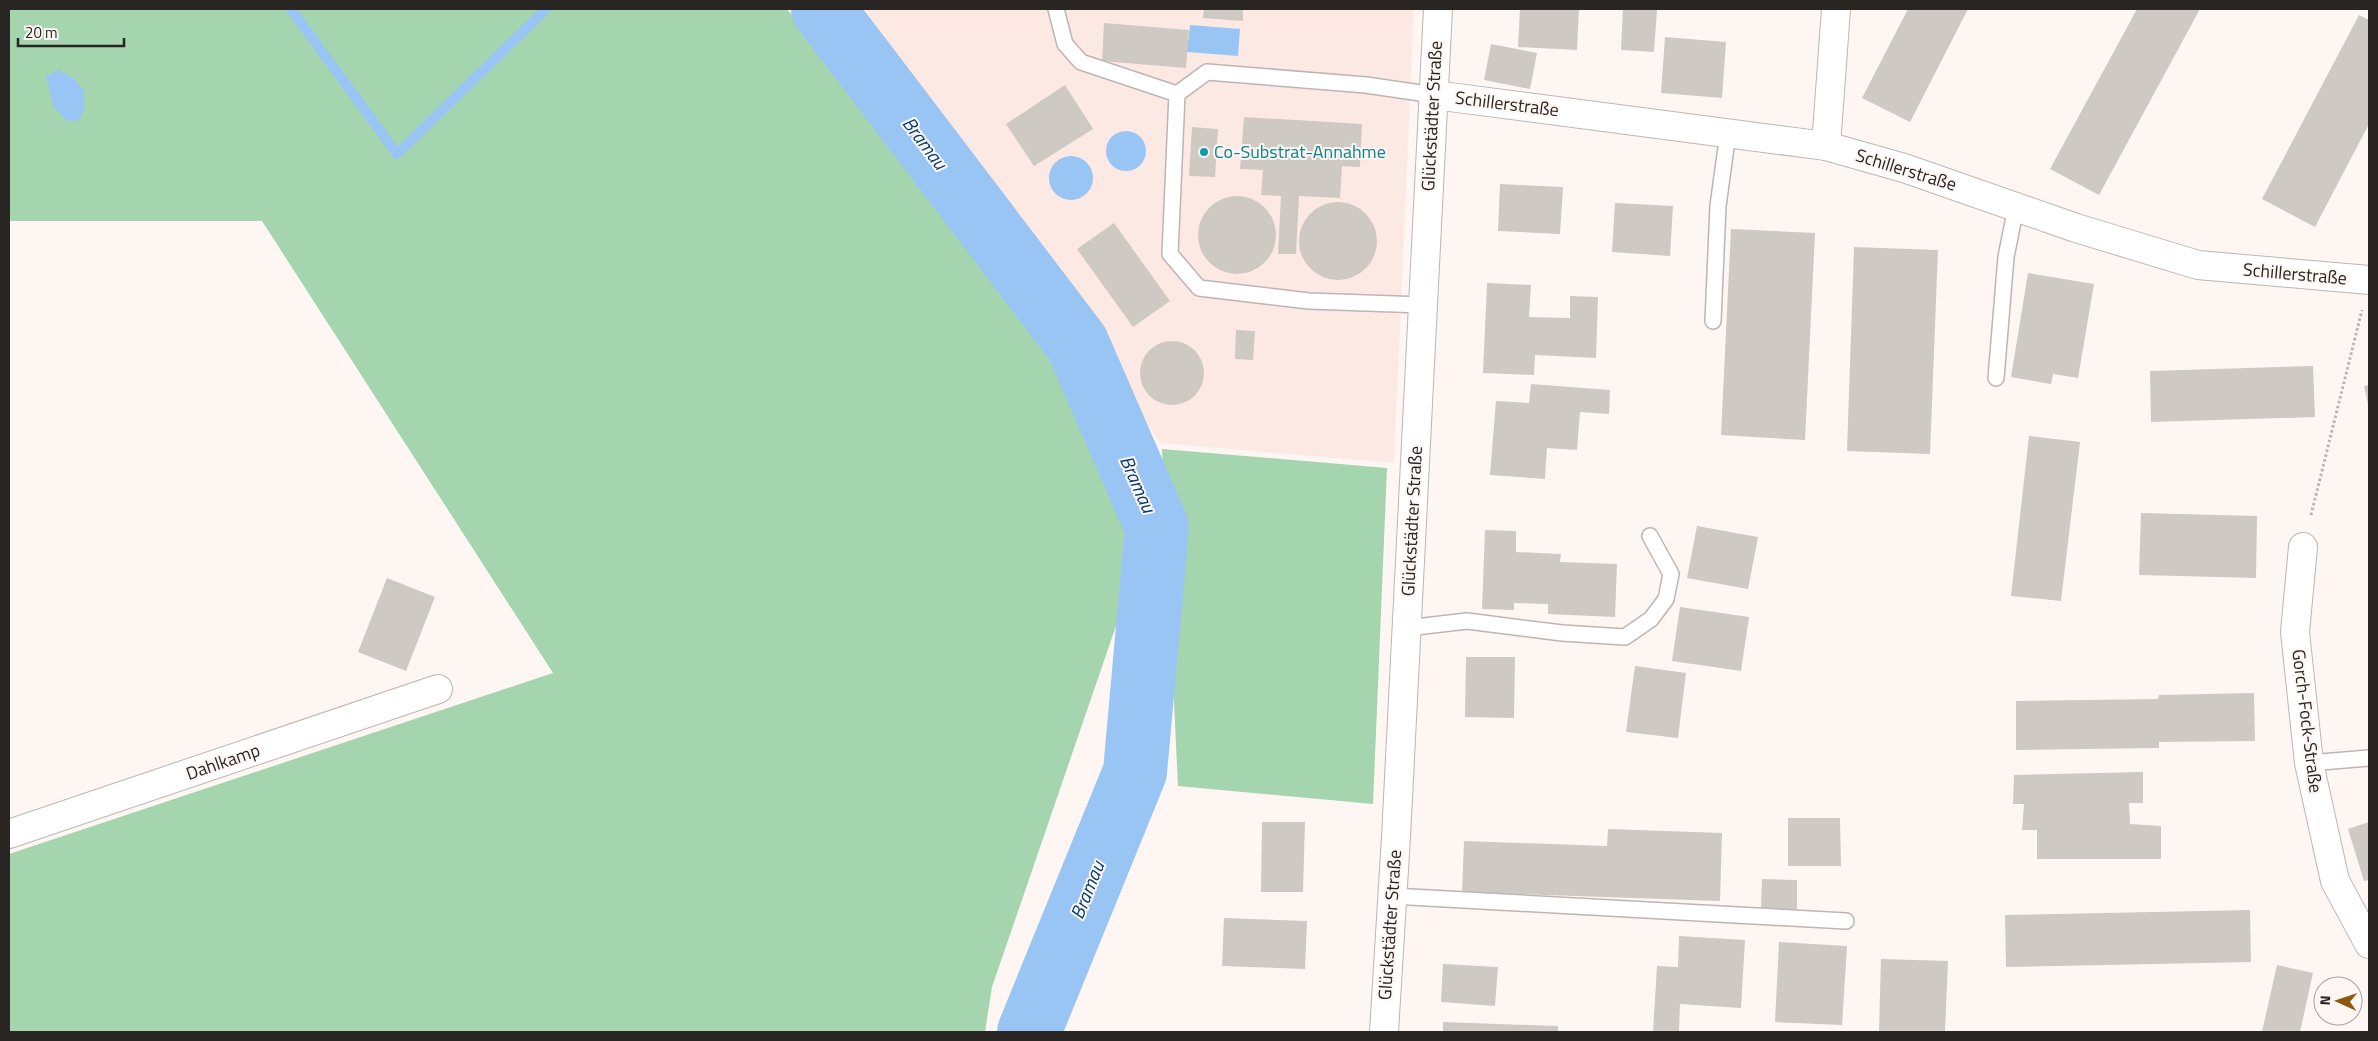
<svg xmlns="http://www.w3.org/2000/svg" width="2378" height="1041" font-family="'Titillium Web',sans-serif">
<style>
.industrial{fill:#fde9e3}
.green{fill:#a5d5af}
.water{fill:#99c5f4}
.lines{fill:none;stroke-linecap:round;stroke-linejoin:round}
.stream{stroke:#99c5f4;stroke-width:10}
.river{stroke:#99c5f4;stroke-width:64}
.building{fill:#cec9c2}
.lane-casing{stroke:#beb5b2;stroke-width:18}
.street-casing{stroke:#beb5b2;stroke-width:30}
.secondary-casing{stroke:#beb5b2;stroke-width:30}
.path{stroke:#bab3b1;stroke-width:3;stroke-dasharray:2.5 2.5;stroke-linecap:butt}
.lane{stroke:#fff;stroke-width:15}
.street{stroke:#fff;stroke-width:28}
.secondary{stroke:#fff;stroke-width:28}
.culture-dot{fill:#0f9aa8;stroke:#fef6f3;stroke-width:2}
.labels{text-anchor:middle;stroke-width:4;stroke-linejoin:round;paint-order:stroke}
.street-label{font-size:18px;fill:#282523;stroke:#fef6f3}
.culture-label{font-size:18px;fill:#0d838f;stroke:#fef6f3;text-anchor:start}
.water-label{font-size:19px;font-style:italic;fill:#003c70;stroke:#fef6f3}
</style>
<rect width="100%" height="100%" fill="#fef6f3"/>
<polygon class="industrial" points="865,9 1414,9 1394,463 1160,443"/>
<g class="green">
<polygon points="9,9 787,9 1064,348 1150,527 992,987 985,1032 9,1032 9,854 553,673 262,221 9,221"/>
<polygon points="1162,449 1387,468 1373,804 1178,786"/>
</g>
<g class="water">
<polygon points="1190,25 1240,29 1238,56 1187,52"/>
<polygon points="59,70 73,78 84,90 84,110 79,121 67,121 53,106 46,76"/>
<circle cx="1126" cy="151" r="20"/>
<circle cx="1071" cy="178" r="22"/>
</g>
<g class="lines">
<polyline class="stream" points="291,9 397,154 546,9"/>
<polyline class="river" points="823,9 1077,343 1157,527 1135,772 1029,1032"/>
</g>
<g class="building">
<polygon points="1204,9 1243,9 1243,21 1203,18"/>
<polygon points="1520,9 1579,9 1577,50 1518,47"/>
<polygon points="1623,9 1657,9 1654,52 1621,50"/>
<polygon points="1908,9 1968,9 1910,122 1862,98"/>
<polygon points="2137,9 2200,9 2099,195 2050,169"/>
<polygon points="2359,15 2369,20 2369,124 2315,227 2262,199"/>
<polygon points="1104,23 1189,30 1186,68 1102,61"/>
<polygon points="1665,37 1726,42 1722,98 1661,93"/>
<polygon points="1491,44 1537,53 1530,89 1484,80"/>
<polygon points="1065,85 1093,129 1034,166 1006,124"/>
<polygon points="1244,117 1362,124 1360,167 1342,166 1340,198 1299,196 1296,254 1278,254 1281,196 1261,195 1263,170 1240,169"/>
<polygon points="1192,127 1218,129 1215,177 1189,176"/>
<polygon points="1500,184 1563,187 1560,234 1498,231"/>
<circle cx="1237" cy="235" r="39"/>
<circle cx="1338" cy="241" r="39"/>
<polygon points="1615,203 1673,206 1670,256 1612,252"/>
<polygon points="1114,223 1170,301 1133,327 1077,249"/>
<polygon points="1731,229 1815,233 1805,440 1721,435"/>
<polygon points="1854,247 1938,250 1930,454 1847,451"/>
<polygon points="2028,273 2094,284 2078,378 2053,374 2051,384 2011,377"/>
<polygon points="1487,283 1531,285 1529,317 1570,318 1570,296 1598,297 1596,358 1535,355 1534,375 1483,373"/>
<polygon points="1236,330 1255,331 1253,360 1235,359"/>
<circle cx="1172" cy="373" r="32"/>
<polygon points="2313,366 2315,417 2151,422 2150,371"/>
<polygon points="1531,384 1610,390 1609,414 1580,412 1577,450 1547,448 1545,479 1490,475 1496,401 1529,403"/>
<polygon points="2369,385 2369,404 2368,404 2364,386"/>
<polygon points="2029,436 2080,442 2061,601 2011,596"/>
<polygon points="2141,513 2257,516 2256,578 2139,575"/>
<polygon points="1697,526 1758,537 1748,589 1687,578"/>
<polygon points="1485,530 1516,531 1516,552 1561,554 1560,562 1617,564 1615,617 1548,614 1548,604 1514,603 1514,610 1482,609"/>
<polygon points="387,578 435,597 406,671 358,652"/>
<polygon points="1680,607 1749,617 1741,671 1672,661"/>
<polygon points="1466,657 1515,657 1514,718 1465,717"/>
<polygon points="1635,666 1686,673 1678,738 1626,732"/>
<polygon points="2254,693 2255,741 2159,742 2159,748 2016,750 2016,701 2158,699 2159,695"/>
<polygon points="2143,772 2143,803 2129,803 2130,824 2161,826 2161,859 2037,859 2037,830 2022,830 2024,804 2013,804 2014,775"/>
<polygon points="1788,818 1840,818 1841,866 1788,866"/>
<polygon points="1262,822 1305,822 1303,892 1261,892"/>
<polygon points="2369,822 2369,880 2364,881 2348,829"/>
<polygon points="1608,829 1722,833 1720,901 1462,892 1464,841 1607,846"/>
<polygon points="1762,879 1797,880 1797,909 1761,909"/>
<polygon points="2250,910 2251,962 2006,967 2005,915"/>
<polygon points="1224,918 1307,921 1305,969 1222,966"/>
<polygon points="1679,936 1745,940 1741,1008 1680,1004 1679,1032 1653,1032 1657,966 1678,967"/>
<polygon points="1779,942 1847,946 1842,1025 1775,1022"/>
<polygon points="1881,959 1948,961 1945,1032 1879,1032"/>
<polygon points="1443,964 1498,967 1495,1006 1441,1002"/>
<polygon points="2277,965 2313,973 2300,1032 2262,1032"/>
<polygon points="1443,1022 1558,1026 1558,1032 1443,1032"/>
</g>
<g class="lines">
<g class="lane-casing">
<g id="lane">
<polyline points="1056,9 1065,44 1081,62 1177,94"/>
<polyline points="1423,305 1309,301 1199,288 1170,254 1177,94 1207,72 1366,85 1434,95"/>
<polyline points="1713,321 1718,206 1728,133"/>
<polyline points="1996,378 2006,257 2016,207"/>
<polyline points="1407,628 1467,621 1562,633 1625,637 1651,619 1666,599 1671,574 1650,536"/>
<polyline points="2309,763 2369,758"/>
<polyline points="1392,896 1846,921"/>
</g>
</g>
<g class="street-casing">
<g id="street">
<polyline points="1434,95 1826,146 1904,168 2076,228 2198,265 2369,280"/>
<polyline points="1826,146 1836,9"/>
<polyline points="2303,547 2295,632 2309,763 2335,881 2369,944"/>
<polyline points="9,834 438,689"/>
</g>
</g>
<g class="secondary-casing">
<polyline id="secondary" points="1384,1032 1396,837 1438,9"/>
</g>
<polyline class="path" points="2311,515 2362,310"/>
<use href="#lane" class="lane"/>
<use href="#street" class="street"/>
<use href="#secondary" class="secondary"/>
</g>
<circle class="culture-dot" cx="1204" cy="152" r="5"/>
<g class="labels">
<g class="street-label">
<text transform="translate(1507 104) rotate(7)" y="6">Schillerstraße</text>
<text transform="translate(1432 116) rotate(-87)" y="6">Glückstädter Straße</text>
<text transform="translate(1906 170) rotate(17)" y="6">Schillerstraße</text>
<text transform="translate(2295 274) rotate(5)" y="6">Schillerstraße</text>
<text transform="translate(1412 521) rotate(-87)" y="6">Glückstädter Straße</text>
<text transform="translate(2307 721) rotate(83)" y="6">Gorch-Fock-Straße</text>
<text transform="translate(223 762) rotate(-19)" y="6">Dahlkamp</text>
<text transform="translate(1390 925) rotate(-86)" y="6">Glückstädter Straße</text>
</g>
<g class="culture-label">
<text x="1214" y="158">Co-Substrat-Annahme</text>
</g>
<g class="water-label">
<text transform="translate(925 143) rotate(53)" y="7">Bramau</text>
<text transform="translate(1138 484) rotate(66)" y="7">Bramau</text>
<text transform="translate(1087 890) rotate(-68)" y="7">Bramau</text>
</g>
</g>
<rect width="2378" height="1041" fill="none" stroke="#282523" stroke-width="20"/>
<g transform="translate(2338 1001) rotate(273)"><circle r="24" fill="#fef6f3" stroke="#a8a2a0"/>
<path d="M0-4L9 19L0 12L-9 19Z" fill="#8f580f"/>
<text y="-8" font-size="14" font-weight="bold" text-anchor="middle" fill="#282523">N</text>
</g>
<path d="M18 38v8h106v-8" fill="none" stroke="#282523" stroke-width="2.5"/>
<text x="25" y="38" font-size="15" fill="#282523" stroke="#fef6f3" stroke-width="4" paint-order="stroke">20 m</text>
</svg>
